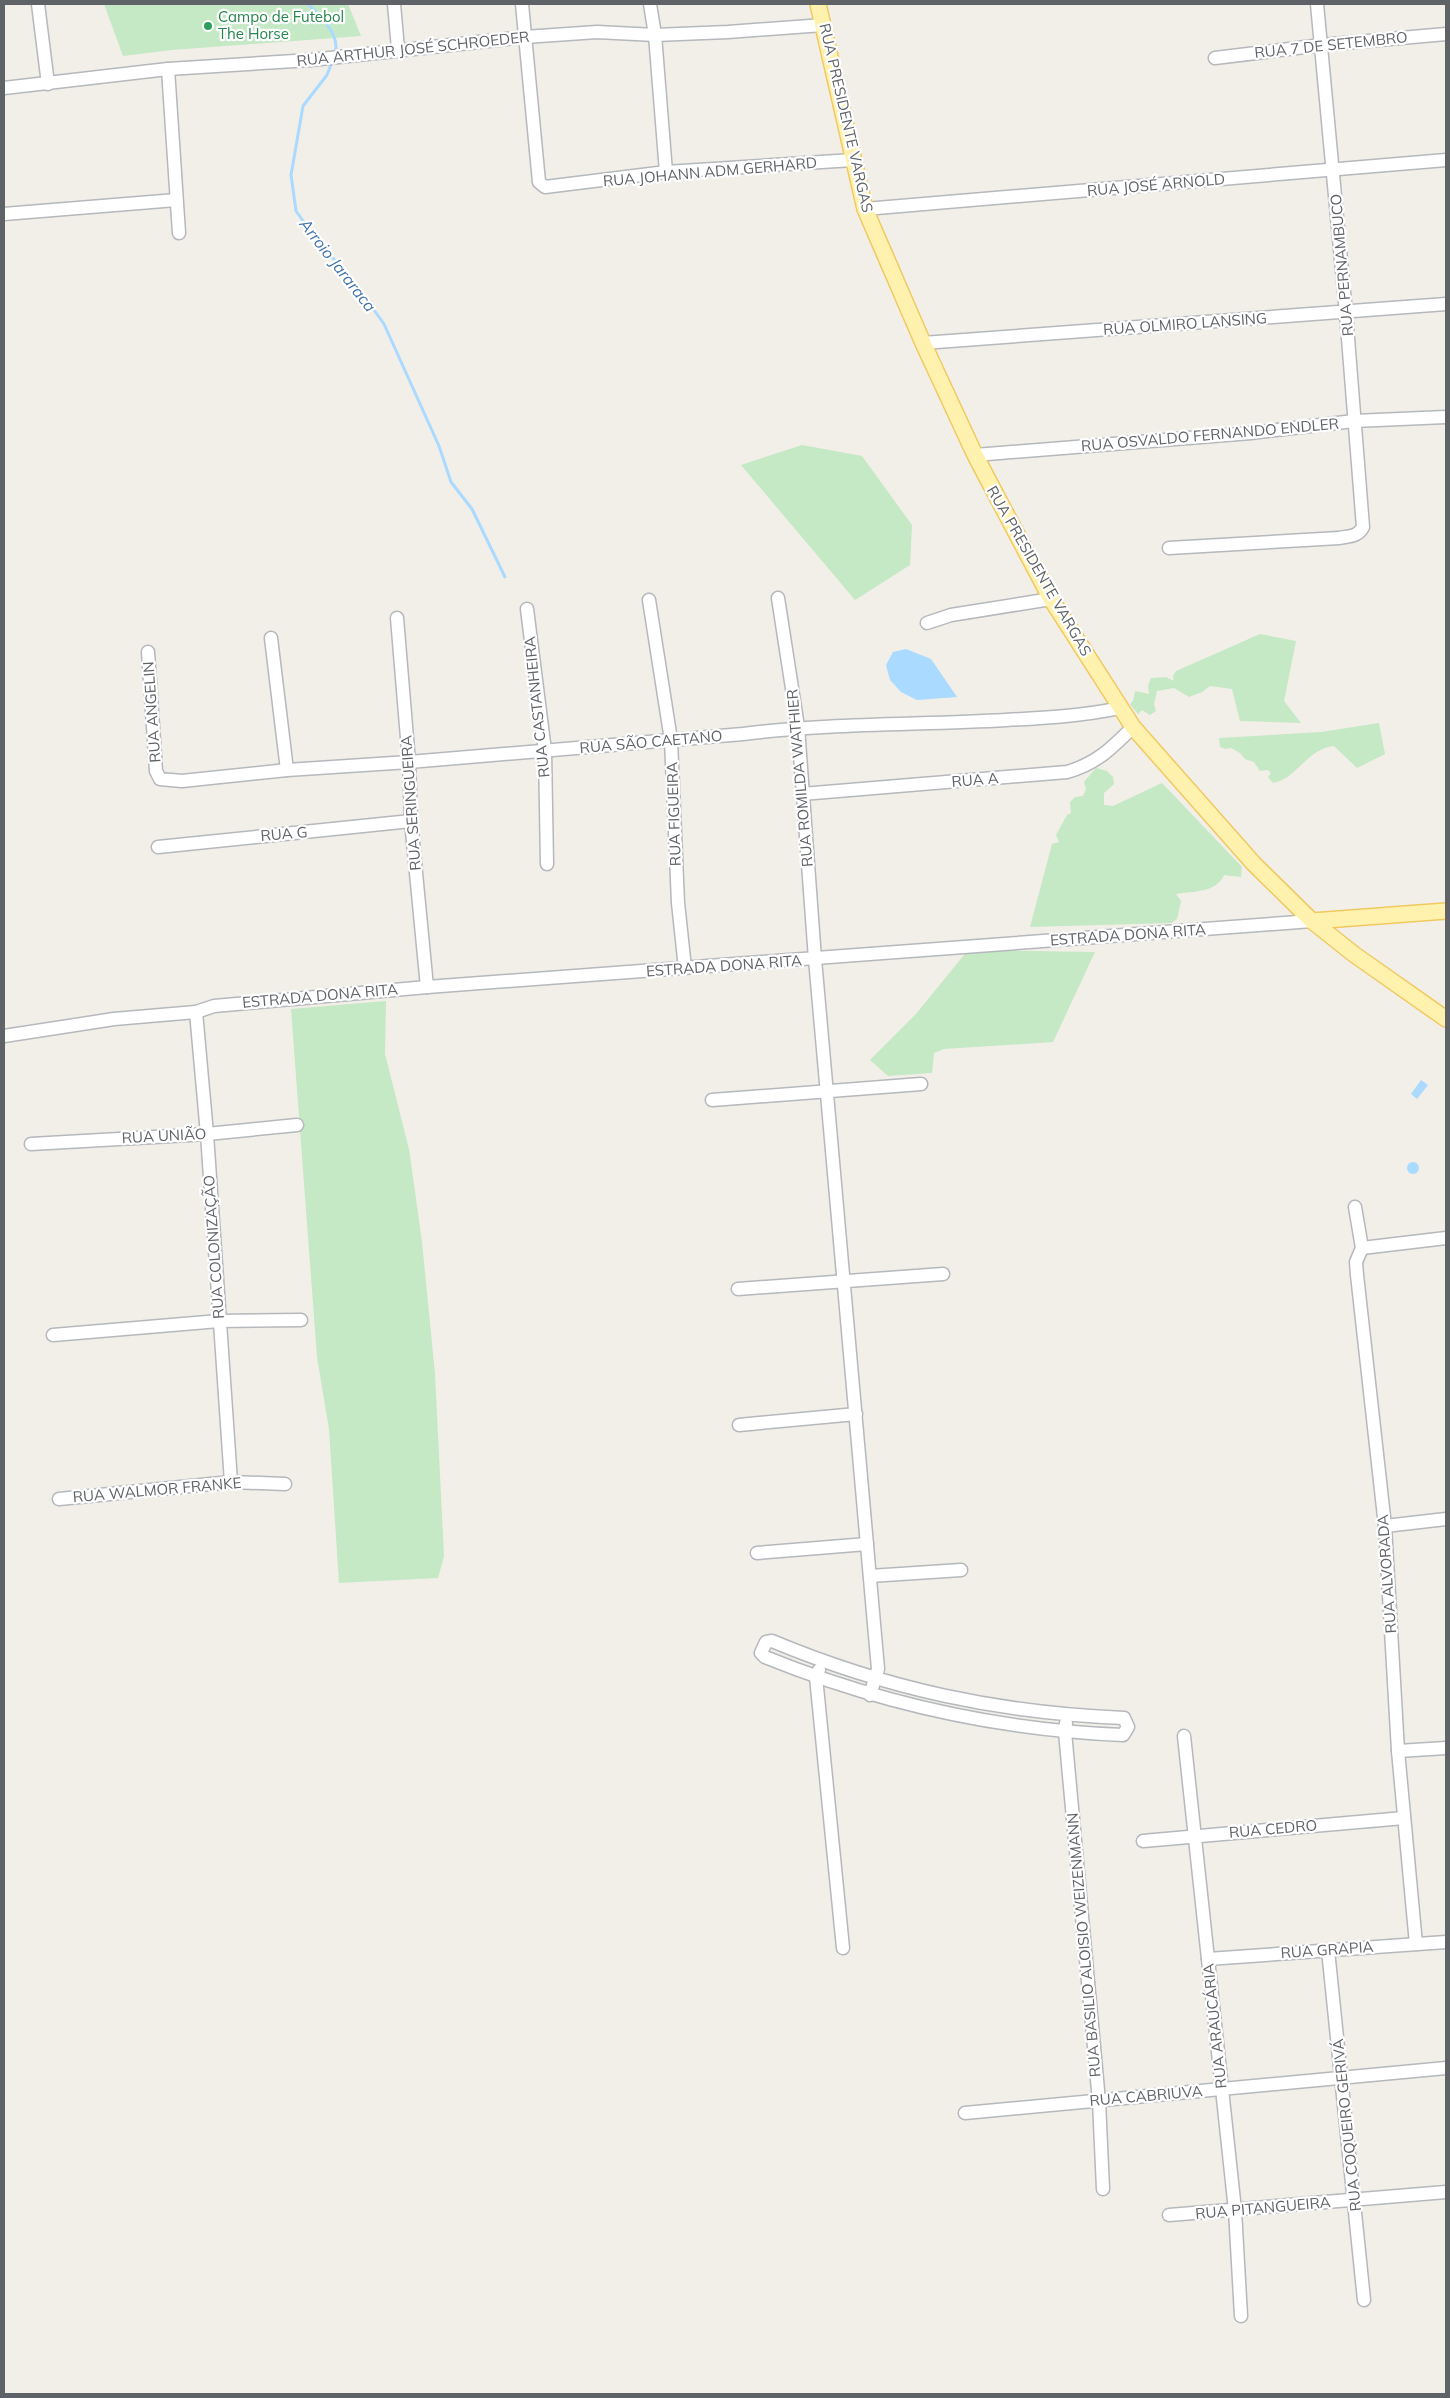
<svg xmlns="http://www.w3.org/2000/svg" width="1450" height="2398" font-family="Mulish,sans-serif">
<style>
.green{fill:#c5e8c5}
.water{fill:#aadaff}
.lines{fill:none;stroke-linecap:round;stroke-linejoin:round}
.stream{stroke:#aadaff;stroke-width:3}
.minor-casing{stroke:#b5b8bc;stroke-width:15}
.major-casing{stroke:#f2c960;stroke-width:18}
.minor{stroke:#fff;stroke-width:12}
.major{stroke:#fff2af;stroke-width:15}
.leisure-dot{fill:#2e9e5b;stroke:#fff;stroke-width:2}
.labels{text-anchor:middle;stroke-width:4.5;stroke-linejoin:round;paint-order:stroke}
.leisure-label{font-size:15px;fill:#27864d;stroke:#fff;text-anchor:start}
.street-label{font-size:15px;fill:#5f6368;stroke:#fff}
.water-label{font-size:16px;font-style:italic;fill:#4174aa;stroke:#fff}
</style>
<rect width="100%" height="100%" fill="#f1efe8"/>
<g class="green">
<polygon points="104,4 348,4 361,36 172,50 123,56"/>
<polygon points="802,445 862,456 912,525 910,565 855,600 741,465"/>
<polygon points="1260,634 1296,641 1284,701 1301,723 1240,721 1232,689 1210,686 1202,692 1189,697 1174,688 1157,691 1154,704 1156,711 1150,715 1142,710 1138,714 1130,704 1133,701 1135,691 1149,694 1148,686 1151,678 1166,677 1174,681 1173,676 1176,671"/>
<path d="M1379 723 1385 754 1357 768 1334 746C1306 749 1297 779 1273 783L1268 777 1271 773 1268 770 1260 771 1254 762 1245 759 1240 753 1231 748 1226 749 1220 747 1219 738 1321 732Z"/>
<path d="M1096 768 1107 771 1113 777 1114 784 1104 793V805L1113 806 1162 783 1242 867 1241 877 1224 875C1216 893 1193 891 1176 894L1181 901 1177 919 1171 923 1030 927 1052 844 1059 842 1056 835 1067 815 1071 813 1070 802 1075 797 1083 796 1086 789 1084 782Z"/>
<polygon points="968,950 1095,952 1053,1042 944,1049 934,1053 932,1073 888,1076 870,1060 916,1014"/>
<polygon points="386,1001 385,1054 409,1149 422,1242 435,1374 444,1556 438,1578 339,1583 329,1429 317,1357 291,1009"/>
</g>
<g class="water">
<polygon points="906,649 931,659 957,697 917,700 901,692 890,680 886,665 893,652"/>
<polygon points="1421,1080 1428,1085 1417,1099 1411,1094"/>
<circle cx="1413" cy="1168" r="6"/>
</g>
<g class="lines">
<g class="stream">
<path d="M308 4C320 16 341 35 335 53"/>
<polyline points="332,62 327,75 303,106 291,175 296,211 321,246 349,275 384,324 439,446 451,482 472,509 505,577"/>
</g>
<g class="minor-casing">
<g id="minor">
<polyline points="38,4 48,84"/>
<polyline points="394,4 398,49"/>
<polyline points="522,4 539,182 545,187 666,172 853,160"/>
<polyline points="650,4 655,35 666,172"/>
<polyline points="1215,58 1322,45 1446,34"/>
<polyline points="168,69 179,233"/>
<polyline points="4,88 168,69 311,60 525,37 597,32 655,35 728,32 823,25"/>
<polyline points="865,209 1446,160"/>
<polyline points="4,214 176,200"/>
<polyline points="923,343 1446,304"/>
<polyline points="975,455 1251,433 1354,421 1446,417"/>
<path d="M1169 548 1339 538C1349 536 1358 537 1363 527L1346 313 1317 4"/>
<polyline points="778,598 798,727 815,959 878,1669 870,1695"/>
<polyline points="649,600 671,740 678,903 685,968"/>
<polyline points="527,609 545,751 547,864"/>
<polyline points="397,618 409,762 411,821 427,987"/>
<polyline points="927,623 951,615 1051,599"/>
<polyline points="271,638 287,770"/>
<path d="M148 652 156 771 160 779 182 781 287 770 409 762 743 734C830 723 918 725 1006 720 1045 718 1082 716 1120 708"/>
<path d="M802 794 1067 772C1096 764 1112 748 1133 727"/>
<polyline points="158,847 411,821"/>
<polyline points="196,1012 207,1134 231,1482"/>
<polyline points="4,1036 114,1019 196,1012 214,1006 427,987 1312,921"/>
<polyline points="712,1100 921,1084"/>
<polyline points="31,1144 207,1134 297,1125"/>
<polyline points="1355,1207 1362,1248 1356,1262 1357,1275 1385,1526 1398,1751 1416,1944"/>
<polyline points="1362,1248 1446,1238"/>
<polyline points="738,1289 943,1274"/>
<polyline points="53,1335 219,1321 301,1320"/>
<polyline points="739,1425 856,1414"/>
<polyline points="59,1499 231,1482 285,1484"/>
<polyline points="1385,1526 1446,1519"/>
<polyline points="757,1553 867,1544"/>
<polyline points="870,1576 961,1570"/>
<path d="M772 1641C887 1689 999 1713 1124 1718L1128 1727 1123 1735C998 1730 881 1704 765 1657L761 1653 766 1642Z"/>
<polyline points="819,1670 816,1677 843,1948"/>
<polyline points="1066,1723 1065,1732 1099,2101 1103,2189"/>
<polyline points="1184,1736 1235,2210 1241,2316"/>
<polyline points="1398,1751 1446,1748"/>
<polyline points="1143,1841 1404,1818"/>
<polyline points="1328,1950 1364,2300"/>
<polyline points="1208,1959 1446,1942"/>
<polyline points="965,2113 1446,2068"/>
<polyline points="1169,2215 1446,2192"/>
</g>
</g>
<g class="major-casing">
<g id="major">
<polyline points="818,4 865,209 923,343 975,455 1051,599 1133,727 1254,864 1312,921 1355,955 1446,1019"/>
<polyline points="1312,921 1446,911"/>
</g>
</g>
<use href="#minor" class="minor"/>
<use href="#major" class="major"/>
</g>
<circle class="leisure-dot" cx="208" cy="26" r="5"/>
<g class="labels">
<g class="leisure-label">
<text x="218" y="22">Campo de Futebol<tspan x="218" dy="17">The Horse</tspan></text>
</g>
<g class="street-label">
<text transform="translate(1331 45) rotate(-6)" y="5">RUA 7 DE SETEMBRO</text>
<text transform="translate(413 49) rotate(-6)" y="5">RUA ARTHUR JOSÉ SCHROEDER</text>
<text transform="translate(846 118) rotate(77)" y="5">RUA PRESIDENTE VARGAS</text>
<text transform="translate(710 172) rotate(-5)" y="5">RUA JOHANN ADM GERHARD</text>
<text transform="translate(1156 185) rotate(-5)" y="5">RUA JOSÉ ARNOLD</text>
<text transform="translate(1342 265) rotate(-95)" y="5">RUA PERNAMBUCO</text>
<text transform="translate(1185 324) rotate(-4)" y="5">RUA OLMIRO LANSING</text>
<text transform="translate(1210 435) rotate(-5)" y="5">RUA OSVALDO FERNANDO ENDLER</text>
<text transform="translate(1039 571) rotate(60)" y="5">RUA PRESIDENTE VARGAS</text>
<text transform="translate(537 707) rotate(-96)" y="5">RUA CASTANHEIRA</text>
<text transform="translate(152 712) rotate(-94)" y="5">RUA ANGELIN</text>
<text transform="translate(651 742) rotate(-5)" y="5">RUA SÃO CAETANO</text>
<text transform="translate(800 778) rotate(-95)" y="5">RUA ROMILDA WATHIER</text>
<text transform="translate(975 780) rotate(-5)" y="5">RUA A</text>
<text transform="translate(411 803) rotate(-94)" y="5">RUA SERINGUEIRA</text>
<text transform="translate(674 814) rotate(-92)" y="5">RUA FIGUEIRA</text>
<text transform="translate(284 834) rotate(-5)" y="5">RUA G</text>
<text transform="translate(1128 935) rotate(-4)" y="5">ESTRADA DONA RITA</text>
<text transform="translate(724 966) rotate(-4)" y="5">ESTRADA DONA RITA</text>
<text transform="translate(320 996) rotate(-5)" y="5">ESTRADA DONA RITA</text>
<text transform="translate(164 1136) rotate(-3)" y="5">RUA UNIÃO</text>
<text transform="translate(214 1247) rotate(-94)" y="5">RUA COLONIZAÇÃO</text>
<text transform="translate(157 1490) rotate(-5)" y="5">RUA WALMOR FRANKE</text>
<text transform="translate(1387 1574) rotate(-94)" y="5">RUA ALVORADA</text>
<text transform="translate(1273 1829) rotate(-5)" y="5">RUA CEDRO</text>
<text transform="translate(1084 1945) rotate(-95)" y="5">RUA BASILIO ALOISIO WEIZENMANN</text>
<text transform="translate(1327 1950) rotate(-4)" y="5">RUA GRAPIA</text>
<text transform="translate(1215 2026) rotate(-96)" y="5">RUA ARAUCÁRIA</text>
<text transform="translate(1146 2096) rotate(-5)" y="5">RUA CABRIUVA</text>
<text transform="translate(1347 2125) rotate(-96)" y="5">RUA COQUEIRO GERIVÁ</text>
<text transform="translate(1263 2208) rotate(-5)" y="5">RUA PITANGUEIRA</text>
</g>
<g class="water-label">
<text transform="translate(338 265) rotate(52)" y="6">Arroio Jararaca</text>
</g>
</g>
<rect width="1450" height="2398" fill="none" stroke="#5f6368" stroke-width="10"/>
</svg>
